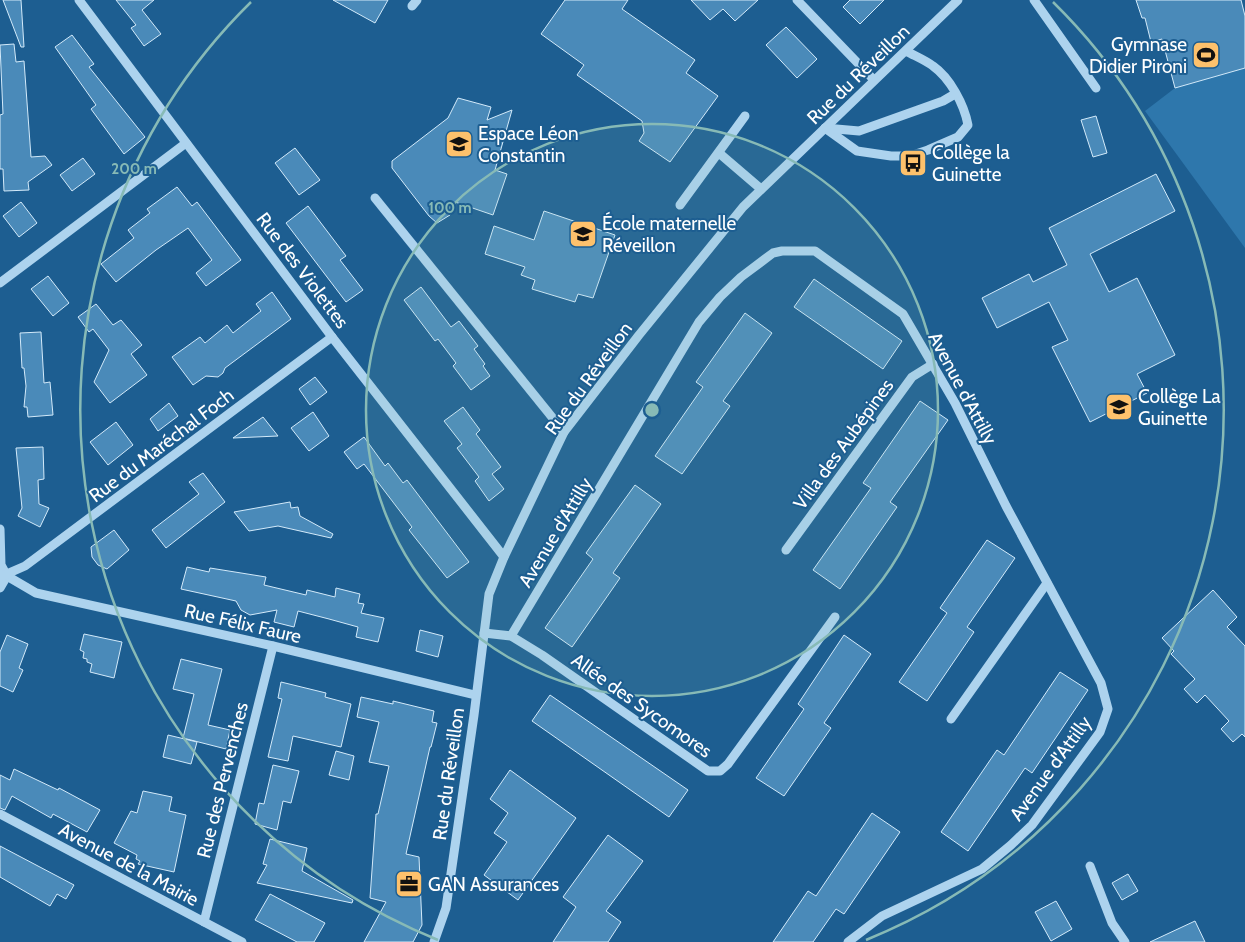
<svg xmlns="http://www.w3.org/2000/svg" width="1245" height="942" font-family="Cabin,sans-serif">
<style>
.green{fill:#2e77ac}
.building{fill:#4a8ab9;stroke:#d3eafa}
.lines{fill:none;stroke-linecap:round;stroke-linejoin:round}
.minor{stroke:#add3ee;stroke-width:9}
.ring{fill:none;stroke:#87bab6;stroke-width:2.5}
.labels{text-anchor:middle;stroke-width:4;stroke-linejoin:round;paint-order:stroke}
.poi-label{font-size:19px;fill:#fff;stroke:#1d5e91;text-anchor:start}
.street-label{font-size:19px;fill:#fff;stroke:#1d5e91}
.centre{fill:#87bab6;stroke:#1d5e91;stroke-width:2.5}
.ring-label{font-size:15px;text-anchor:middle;font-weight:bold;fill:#87bab6;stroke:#1d5e91;stroke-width:4;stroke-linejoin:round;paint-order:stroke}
</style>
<rect width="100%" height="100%" fill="#1d5e91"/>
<polygon class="green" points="1245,68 1245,248 1145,111 1175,88"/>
<g class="building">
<polygon points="3,0 21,0 24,47 21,47"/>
<polygon points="116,0 154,0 142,10 161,34 144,46 131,28 136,25"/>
<polygon points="333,0 388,0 375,23"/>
<polygon points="565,0 628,0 622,9 695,60 686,73 718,96 670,162 639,141 644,133 642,121 577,75 584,65 541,34"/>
<polygon points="691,0 758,0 735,21 723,9 710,20"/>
<polygon points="850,0 884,0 860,24 843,7"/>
<polygon points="1136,0 1241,0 1245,16 1245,68 1175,88 1162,39 1151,42 1145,18 1142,18"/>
<polygon points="786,27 817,59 797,78 766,45"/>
<polygon points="72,35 94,64 89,67 145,137 124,154 91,109 96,105 55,47"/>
<polygon points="14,44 16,62 24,61 31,157 45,156 52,165 28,182 29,190 4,191 3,169 0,169 0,115 3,114 0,45"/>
<polygon points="458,98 491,107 487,120 512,110 495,170 507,174 493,215 455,202 450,215 437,223 429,216 392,168 392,161 448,118"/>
<polygon points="1096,116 1107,153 1093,157 1081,120"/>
<polygon points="295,148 320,180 299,195 275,163"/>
<polygon points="83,158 95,174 72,191 60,175"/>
<polygon points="1156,174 1175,211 1090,254 1109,292 1137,278 1175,355 1137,374 1147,393 1090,422 1052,347 1068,340 1049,302 997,328 982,298 1029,274 1033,282 1067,265 1049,228"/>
<polygon points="177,187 192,206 197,202 241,260 206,286 196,273 212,260 188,228 156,250 116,282 101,264 134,238 128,230 150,213 147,209"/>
<polygon points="21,202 37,223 19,237 3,216"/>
<polygon points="308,206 346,256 340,260 363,290 346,302 286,223"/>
<polygon points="544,211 615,235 593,298 578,294 575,302 532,289 535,280 521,275 525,267 485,254 494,226 534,240"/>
<polygon points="48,276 69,303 53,316 31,289"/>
<polygon points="814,279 902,341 883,369 794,307"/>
<polygon points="421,287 451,327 459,321 478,346 474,349 485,364 483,366 490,376 471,390 453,366 456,363 438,339 435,341 404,300"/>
<polygon points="272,292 291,319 225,368 223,373 218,377 206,376 193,385 172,357 200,337 205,343 227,325 233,333 261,311 256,304"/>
<polygon points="96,304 113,325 121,320 142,345 131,354 147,375 110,403 94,382 109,350 93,329 89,332 78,317"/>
<polygon points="745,313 772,333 723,401 730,406 682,474 655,456 703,387 696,382"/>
<polygon points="41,332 44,383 50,382 53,415 28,417 27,407 24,407 26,386 24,368 22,368 20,333"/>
<polygon points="315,377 327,392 310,405 299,389"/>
<polygon points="920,401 948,420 890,502 897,507 840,589 813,570 871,488 863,483"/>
<polygon points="169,403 178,416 158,431 150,419"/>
<polygon points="463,407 480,430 476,434 501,467 492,474 504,489 489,501 475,481 479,477 457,448 462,444 444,421"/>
<polygon points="313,412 329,436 309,451 291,428"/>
<polygon points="263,417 278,436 233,438"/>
<polygon points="116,422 133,445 108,465 90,442"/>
<polygon points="364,437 385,466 388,463 403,483 407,480 469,562 447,578 409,530 412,527 364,464 357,469 344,452"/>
<polygon points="43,447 44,479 38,480 39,504 49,508 40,527 18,516 22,508 16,448"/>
<polygon points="203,473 225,502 166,548 152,530 199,494 189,482"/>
<polygon points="635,485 661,504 613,573 620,578 572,647 545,628 593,559 586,553"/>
<polygon points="290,502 291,508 298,507 300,516 333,534 331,538 278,526 249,531 234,512"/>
<polygon points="114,530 129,550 107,569 98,565 92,557 91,547"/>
<polygon points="987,540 1015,558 967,627 974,632 927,701 899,682 947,613 940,608"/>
<polygon points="187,567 209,572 210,568 266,577 264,585 306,595 307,590 335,597 336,588 360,594 358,603 364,604 361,613 384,618 378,642 356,637 358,627 329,619 298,611 294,627 274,622 277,610 250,615 241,610 236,601 181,589"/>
<polygon points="1213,590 1237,617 1227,627 1245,646 1245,737 1242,734 1233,742 1221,729 1229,721 1205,695 1197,703 1184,689 1195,679 1171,654 1174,651 1162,638"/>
<polygon points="420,630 443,636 438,657 416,651"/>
<polygon points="84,634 122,642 114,678 90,672 92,664 87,662 87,659 83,658 84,652 80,650"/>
<polygon points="7,635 28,644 19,668 23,670 13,692 0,686 0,652"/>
<polygon points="844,635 871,654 824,723 831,728 784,796 756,778 804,709 798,704"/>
<polygon points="181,659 222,669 208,725 230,730 226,749 183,738 194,694 173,689"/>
<polygon points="1060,672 1088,690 1032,773 1025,768 968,851 941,832 997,750 1004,755"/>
<polygon points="281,682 326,693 325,697 351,704 341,747 293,736 288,761 268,757 282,699 278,698"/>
<polygon points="550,695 688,790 669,817 532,721"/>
<polygon points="361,697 393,704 393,701 434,711 432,722 437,723 431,747 430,747 406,854 419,857 422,925 413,942 364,942 386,902 370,898 376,814 378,814 389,766 369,762 379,722 357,717"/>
<polygon points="168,735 197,742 191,764 163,757"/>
<polygon points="336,751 354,756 349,780 329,775"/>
<polygon points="273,765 299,771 291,803 283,801 277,830 255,824 259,803 264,804"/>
<polygon points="14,769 58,790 59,788 100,810 87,832 53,814 51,818 12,796 5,810 0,808 0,775 10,780"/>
<polygon points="510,770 576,818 518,900 484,875 507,842 494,833 508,813 490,799"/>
<polygon points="143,791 172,797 169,811 186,815 174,872 138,864 140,861 136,859 137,855 114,843 131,811 137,813"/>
<polygon points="872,813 900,832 844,914 836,909 813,942 773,942 808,891 816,896"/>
<polygon points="608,835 643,861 606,911 621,922 608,942 553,942 576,907 563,897"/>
<polygon points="270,839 307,848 302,871 353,900 352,903 257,883 267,865 263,864"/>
<polygon points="0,846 74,885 66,899 57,894 50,906 0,877"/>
<polygon points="1128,874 1138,891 1122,900 1112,883"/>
<polygon points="270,894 325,923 314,942 297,942 255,920"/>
<polygon points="1056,901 1072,929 1051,941 1035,912"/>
<polygon points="1195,921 1205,942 1150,942"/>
</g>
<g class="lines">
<g class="minor">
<polyline points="79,0 332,337 504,557"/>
<polyline points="797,0 874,80"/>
<polyline points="1034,0 1096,88"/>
<polyline points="412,6 417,0"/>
<path d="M825 128 857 151 891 156H910L928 150 958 137 968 125C964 104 950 78 933 66 925 60 915 56 906 51"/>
<polyline points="825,128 859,131 943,101 955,94"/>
<polyline points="719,153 761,189"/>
<polyline points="375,198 564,432"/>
<polyline points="680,205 745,116"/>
<polyline points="0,283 186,143"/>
<polyline points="0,529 1,565 7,576 0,588"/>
<polyline points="786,550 912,377 933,364"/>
<polyline points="7,576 36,593 273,646 475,695"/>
<polyline points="0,577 25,566 332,337"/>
<polyline points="484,633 511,636 542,655 708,771 720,771 728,764 835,617"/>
<polyline points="511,636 699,322 720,297 741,277 773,253 782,251 815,251 903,314 955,403 1006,506 1101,683 1108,709 1100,732 1032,825 1011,845 982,869 882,916 848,942"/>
<polyline points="951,719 1047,583"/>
<polyline points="0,814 242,942"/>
<polyline points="1090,866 1112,923 1125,942"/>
<polyline points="204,922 273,646"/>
<polyline points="434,942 446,908 474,715 489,594 504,557 564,432 639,335 743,207 958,0"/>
</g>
</g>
<circle cx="652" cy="410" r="286" fill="#87bab6" fill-opacity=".12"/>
<g class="ring">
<circle cx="652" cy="410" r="286"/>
<path d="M438 940A572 572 0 0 1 251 2M1053 2A572 572 0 0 1 866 940"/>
</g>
<defs>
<g id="stadium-square" transform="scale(1.4375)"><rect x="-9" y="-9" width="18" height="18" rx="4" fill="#fdc16c" stroke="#1d5e91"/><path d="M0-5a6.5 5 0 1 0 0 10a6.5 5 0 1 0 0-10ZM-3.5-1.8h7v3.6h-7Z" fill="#111"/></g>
<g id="school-square" transform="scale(1.4375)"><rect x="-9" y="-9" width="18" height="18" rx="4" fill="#fdc16c" stroke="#1d5e91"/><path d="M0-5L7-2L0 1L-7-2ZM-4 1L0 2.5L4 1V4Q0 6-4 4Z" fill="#111"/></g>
<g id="bus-square" transform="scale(1.4375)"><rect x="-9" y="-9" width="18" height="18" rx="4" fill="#fdc16c" stroke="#1d5e91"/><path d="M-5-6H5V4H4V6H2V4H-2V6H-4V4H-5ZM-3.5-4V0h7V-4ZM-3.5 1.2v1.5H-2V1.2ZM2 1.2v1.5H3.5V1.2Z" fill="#111"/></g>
<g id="office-square" transform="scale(1.4375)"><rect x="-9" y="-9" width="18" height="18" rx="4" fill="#fdc16c" stroke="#1d5e91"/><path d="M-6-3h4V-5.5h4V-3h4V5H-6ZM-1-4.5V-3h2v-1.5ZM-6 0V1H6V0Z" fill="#111"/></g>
</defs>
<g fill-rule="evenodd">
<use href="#stadium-square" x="1206" y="55"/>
<use href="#school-square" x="459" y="144"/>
<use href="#bus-square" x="913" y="163"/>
<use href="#school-square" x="583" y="234"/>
<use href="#school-square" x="1119" y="407"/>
<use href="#office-square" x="409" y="884"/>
</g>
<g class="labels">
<g class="poi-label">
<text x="1187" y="51" text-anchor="end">Gymnase<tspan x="1187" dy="22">Didier Pironi</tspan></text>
<text x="478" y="140">Espace Léon<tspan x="478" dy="22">Constantin</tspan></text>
<text x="932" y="159">Collège la<tspan x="932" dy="22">Guinette</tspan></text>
<text x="602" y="230">École maternelle<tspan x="602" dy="22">Réveillon</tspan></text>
<text x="1138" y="403">Collège La<tspan x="1138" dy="22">Guinette</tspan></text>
<text x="428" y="891">GAN Assurances</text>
</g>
<g class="street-label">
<text transform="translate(858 74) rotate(-44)" y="7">Rue du Réveillon</text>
<text transform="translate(303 270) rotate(53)" y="7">Rue des Violettes</text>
<text transform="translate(588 378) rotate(-54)" y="7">Rue du Réveillon</text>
<text transform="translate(963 388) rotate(62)" y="7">Avenue d'Attilly</text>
<text transform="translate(843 444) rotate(-54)" y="7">Villa des Aubépines</text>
<text transform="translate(161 445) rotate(-37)" y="7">Rue du Maréchal Foch</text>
<text transform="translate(555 532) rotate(-59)" y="7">Avenue d'Attilly</text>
<text transform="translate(243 623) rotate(13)" y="7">Rue Félix Faure</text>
<text transform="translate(642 705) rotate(35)" y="7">Allée des Sycomores</text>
<text transform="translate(1050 768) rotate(-54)" y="7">Avenue d'Attilly</text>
<text transform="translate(448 774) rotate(-82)" y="7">Rue du Réveillon</text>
<text transform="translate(222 780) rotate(-76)" y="7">Rue des Pervenches</text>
<text transform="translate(129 864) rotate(28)" y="7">Avenue de la Mairie</text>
</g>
</g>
<circle cx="652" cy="410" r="8" class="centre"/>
<g class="ring-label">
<text x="134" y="174">200 m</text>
<text x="450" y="213">100 m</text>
</g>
</svg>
